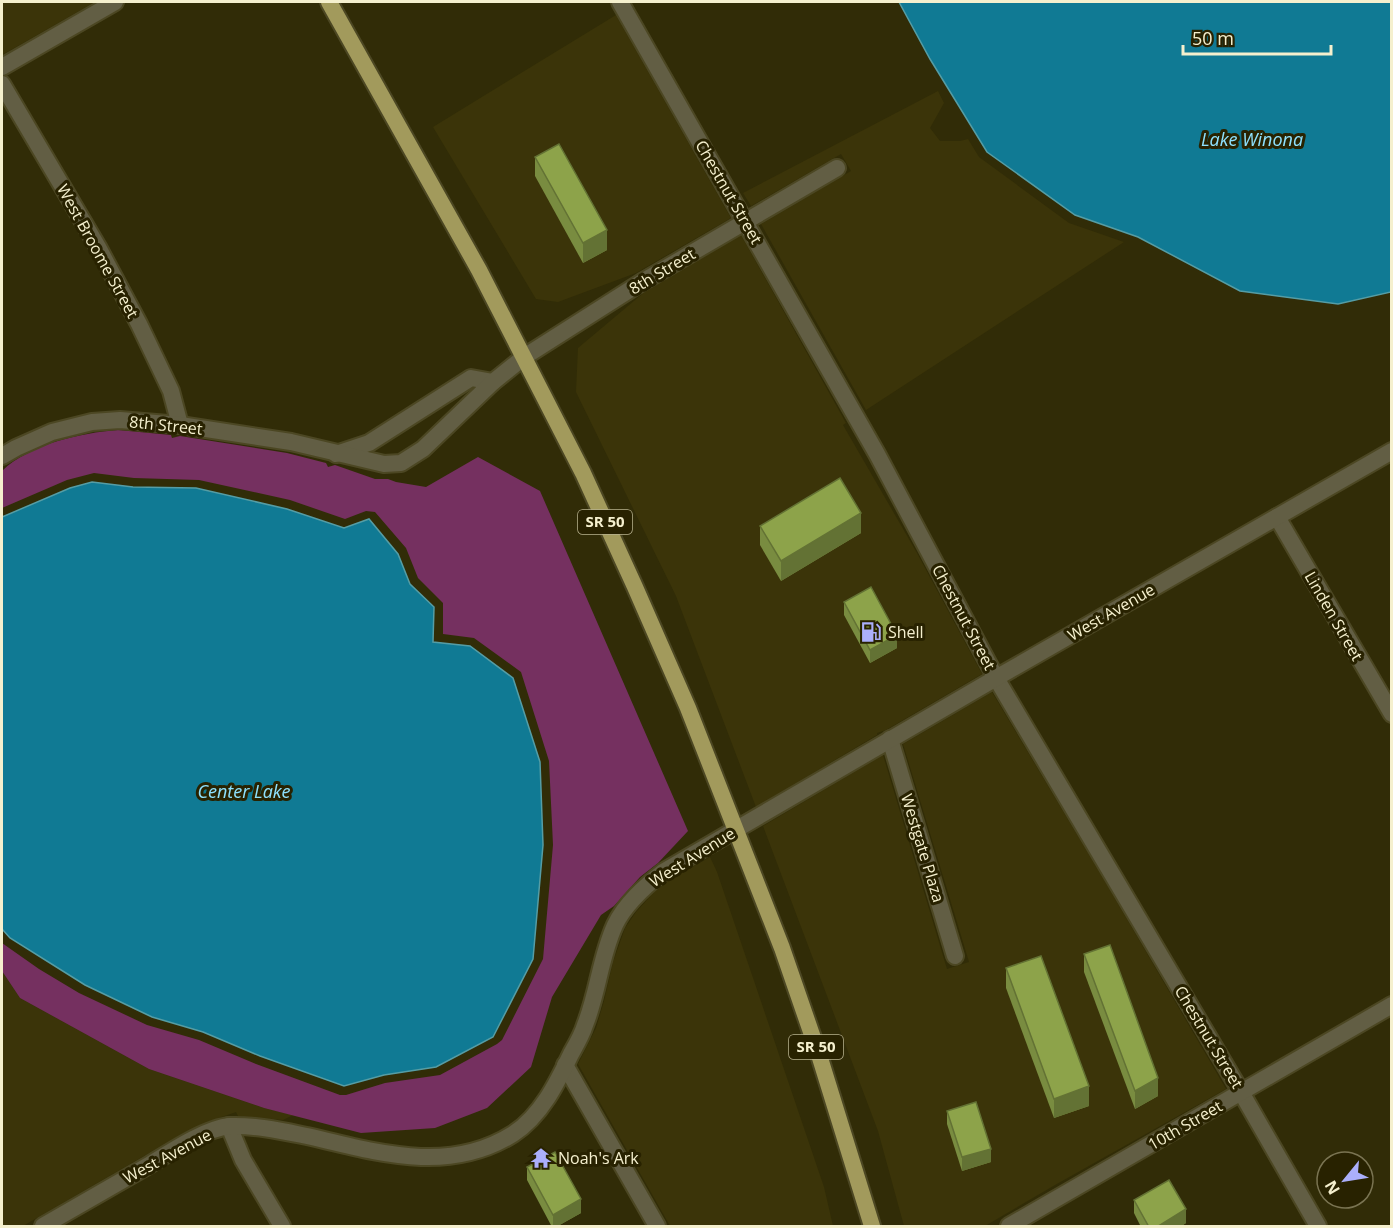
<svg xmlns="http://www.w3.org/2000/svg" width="1393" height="1228" font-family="'Open Sans',sans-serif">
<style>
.built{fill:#3b3409}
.green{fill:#753060}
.water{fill:#107a94;stroke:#559da5;stroke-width:1.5}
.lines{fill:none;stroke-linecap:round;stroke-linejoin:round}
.minor-casing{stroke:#4c4723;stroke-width:20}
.trunk-casing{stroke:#4c4723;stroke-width:20}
.minor{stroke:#625e44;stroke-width:16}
.trunk{stroke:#a29a5c;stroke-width:16}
.wall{fill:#798c40}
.shaded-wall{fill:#637234}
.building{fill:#8da34a;stroke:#637234;stroke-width:1.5}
.labels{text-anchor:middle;stroke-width:6;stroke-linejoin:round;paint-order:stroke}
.shield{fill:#282200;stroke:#b8b290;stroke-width:1.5}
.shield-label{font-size:15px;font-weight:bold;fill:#f5f0ce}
.street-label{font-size:16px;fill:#f5f0ce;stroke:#282200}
.poi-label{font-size:16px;fill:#f5f0ce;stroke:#282200;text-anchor:start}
.water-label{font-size:18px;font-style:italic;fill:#8ee1fd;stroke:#282200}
</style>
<rect width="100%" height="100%" fill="#312c07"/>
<g class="built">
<polygon points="2,2 95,2 2,55"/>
<polygon points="616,15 731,218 636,273 558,302 536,299 433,127"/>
<polygon points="938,91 944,103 930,128 940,141 960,141 968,139 979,157 1069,223 1124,242 866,410 761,224 851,171 841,154 751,206 743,193"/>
<polygon points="741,235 846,423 843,425 917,553 982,674 886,730 877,733 877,735 756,807 676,596 576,392 578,348 647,290"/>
<polygon points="992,692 1103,878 1226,1089 1055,1185 985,1226 904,1226 878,1131 763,826 883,755 947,969 969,962 903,744"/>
<polygon points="710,857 717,872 824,1187 833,1226 670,1226 578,1064 596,1028 604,1001 613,962 625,928 636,912 654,892 669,880"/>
<polygon points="2,971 20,998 149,1069 264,1108 293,1115 283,1120 238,1116 236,1112 210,1121 182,1134 23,1226 2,1226"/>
</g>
<path class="green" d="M118 430 171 435 172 438 180 436 287 453 326 463 328 467 335 465 375 479H388L396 482 426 487 478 457 540 491 688 831 658 863 640 877 614 906 601 915 552 997 531 1067 487 1108 435 1128 361 1133 264 1108 149 1069 20 998 2 971V943L39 969 79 993 147 1025 199 1040 256 1064 340 1095H346L385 1083 440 1075 497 1044 502 1040 543 959 553 845 549 761 521 672 474 638 443 634V603L418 578 406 548 375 512 366 511 345 519 290 500 199 480 134 478 94 473 67 480 2 508V471C30 444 80 433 118 430Z"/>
<g class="water">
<polygon points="899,2 1391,2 1391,292 1338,304 1240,291 1138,237 1075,215 987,152 930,59"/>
<polygon points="92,482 133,487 196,488 287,509 344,528 369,519 398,554 410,584 434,607 433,642 470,646 513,678 540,762 543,845 533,959 493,1037 436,1067 384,1075 344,1086 260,1056 203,1032 152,1017 85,985 10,938 2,929 2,517 70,488"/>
</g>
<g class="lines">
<g class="minor-casing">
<g id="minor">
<polyline points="620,2 877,454 996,678 1241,1092 1318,1226"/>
<polyline points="2,67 115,2"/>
<polyline points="2,84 98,247 139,324 171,391 180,425"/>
<polyline points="336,454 369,443 471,378 493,382"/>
<polyline points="2,456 16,448 52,432 92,422 120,420 180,425 291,442 384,464 401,463 423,449 493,382 524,357 642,282 837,168"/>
<polyline points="1277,517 1392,714"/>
<polyline points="890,739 955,956"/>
<polyline points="565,1065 657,1226"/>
<polyline points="229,1126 243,1160 282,1226"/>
<path d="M43 1226C78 1206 114 1185 149 1165 170 1152 206 1128 230 1126 255 1125 282 1131 307 1136 376 1152 448 1175 513 1134 541 1116 557 1083 571 1054 576 1045 582 1035 585 1025 598 993 600 958 615 925 625 904 644 887 663 872L996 678 1392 451"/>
<polyline points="1009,1226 1392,1005"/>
</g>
</g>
<g class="trunk-casing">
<polyline id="trunk" points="329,2 479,270 583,473 635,587 688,708 782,948 820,1058 872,1226"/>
</g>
<use href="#minor" class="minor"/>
<use href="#trunk" class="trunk"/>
</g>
<g class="wall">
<polygon points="535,157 607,250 583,263 535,176"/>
<polygon points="760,526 861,533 781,581 760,545"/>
<polygon points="844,602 897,648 870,663 844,615"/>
<polygon points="1084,954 1158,1096 1135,1109 1084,972"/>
<polygon points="1006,968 1089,1106 1054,1118 1006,988"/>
<polygon points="947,1111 991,1162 962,1171 947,1124"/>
<polygon points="527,1167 581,1213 556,1227 552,1227 527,1180"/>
<polygon points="1134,1200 1186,1223 1180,1227 1141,1227 1134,1213"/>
</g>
<g class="shaded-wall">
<polygon points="607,230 607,250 583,263 583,243"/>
<polygon points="861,513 861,533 781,581 781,561"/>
<polygon points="897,635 897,648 870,663 870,650"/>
<polygon points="1158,1078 1158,1096 1135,1109 1135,1091"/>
<polygon points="1089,1086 1089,1106 1054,1118 1054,1099"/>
<polygon points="991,1149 991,1162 962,1171 962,1157"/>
<polygon points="581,1199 581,1213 556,1227 553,1227 553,1215"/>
<polygon points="1186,1209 1186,1223 1180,1227 1157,1227"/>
</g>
<g class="building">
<polygon points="559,144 607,230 583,243 535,157"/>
<polygon points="840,478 861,513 781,561 760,526"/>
<polygon points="871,587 897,635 870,650 844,602"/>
<polygon points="1110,945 1158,1078 1135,1091 1084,954"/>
<polygon points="1041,956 1089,1086 1054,1099 1006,968"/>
<polygon points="976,1102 991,1149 962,1157 947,1111"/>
<polygon points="555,1152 581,1199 553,1215 527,1167"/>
<polygon points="1169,1180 1186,1209 1157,1227 1149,1227 1134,1200"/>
</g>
<defs>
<g id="fuel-bare" transform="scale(1.62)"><path d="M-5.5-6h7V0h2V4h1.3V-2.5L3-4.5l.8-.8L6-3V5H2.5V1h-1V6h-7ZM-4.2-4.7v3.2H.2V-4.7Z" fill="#abaffb" stroke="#282200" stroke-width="2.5" paint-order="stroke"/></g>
<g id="temple-bare" transform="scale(1.62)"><path d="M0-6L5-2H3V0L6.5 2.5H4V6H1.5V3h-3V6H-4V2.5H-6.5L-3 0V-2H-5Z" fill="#abaffb" stroke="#282200" stroke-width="2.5" paint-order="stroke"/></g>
</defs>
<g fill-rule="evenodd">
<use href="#fuel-bare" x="871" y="632"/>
<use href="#temple-bare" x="541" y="1158"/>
</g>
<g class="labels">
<g class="shield">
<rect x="578" y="510" width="54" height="24" rx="4.5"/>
<rect x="789" y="1035" width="54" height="24" rx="4.5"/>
</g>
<g class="shield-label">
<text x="605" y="527">SR 50</text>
<text x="816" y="1052">SR 50</text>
</g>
<g class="street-label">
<text transform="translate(729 192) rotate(60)" y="6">Chestnut Street</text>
<text transform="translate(98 251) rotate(61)" y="6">West Broome Street</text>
<text transform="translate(662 271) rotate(-31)" y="6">8th Street</text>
<text transform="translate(166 425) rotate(6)" y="6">8th Street</text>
<text transform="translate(1111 612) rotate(-30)" y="6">West Avenue</text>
<text transform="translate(1334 616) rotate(60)" y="6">Linden Street</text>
<text transform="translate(964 617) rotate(62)" y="6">Chestnut Street</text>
<text transform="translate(923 848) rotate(73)" y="6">Westgate Plaza</text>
<text transform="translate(692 857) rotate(-32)" y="6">West Avenue</text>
<text transform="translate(1209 1037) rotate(59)" y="6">Chestnut Street</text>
<text transform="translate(1185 1125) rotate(-30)" y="6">10th Street</text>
<text transform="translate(167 1156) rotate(-28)" y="6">West Avenue</text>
</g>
<g class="poi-label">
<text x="888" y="638">Shell</text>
<text x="558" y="1164">Noah's Ark</text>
</g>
<g class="water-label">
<text x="1252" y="146">Lake Winona</text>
<text x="244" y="798">Center Lake</text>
</g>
</g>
<rect width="1393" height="1228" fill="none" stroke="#f5f0ce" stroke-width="6"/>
<g transform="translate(1345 1180) rotate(240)"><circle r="28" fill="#282200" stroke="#7a7452" stroke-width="1.5"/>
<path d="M0-4.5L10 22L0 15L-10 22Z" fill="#abaffb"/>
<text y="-9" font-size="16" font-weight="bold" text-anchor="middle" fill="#f5f0ce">N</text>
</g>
<path d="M1183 45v9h148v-9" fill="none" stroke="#f5f0ce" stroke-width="3"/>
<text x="1192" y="45" font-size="18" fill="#f5f0ce" stroke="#282200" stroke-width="4.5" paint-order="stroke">50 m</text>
</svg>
